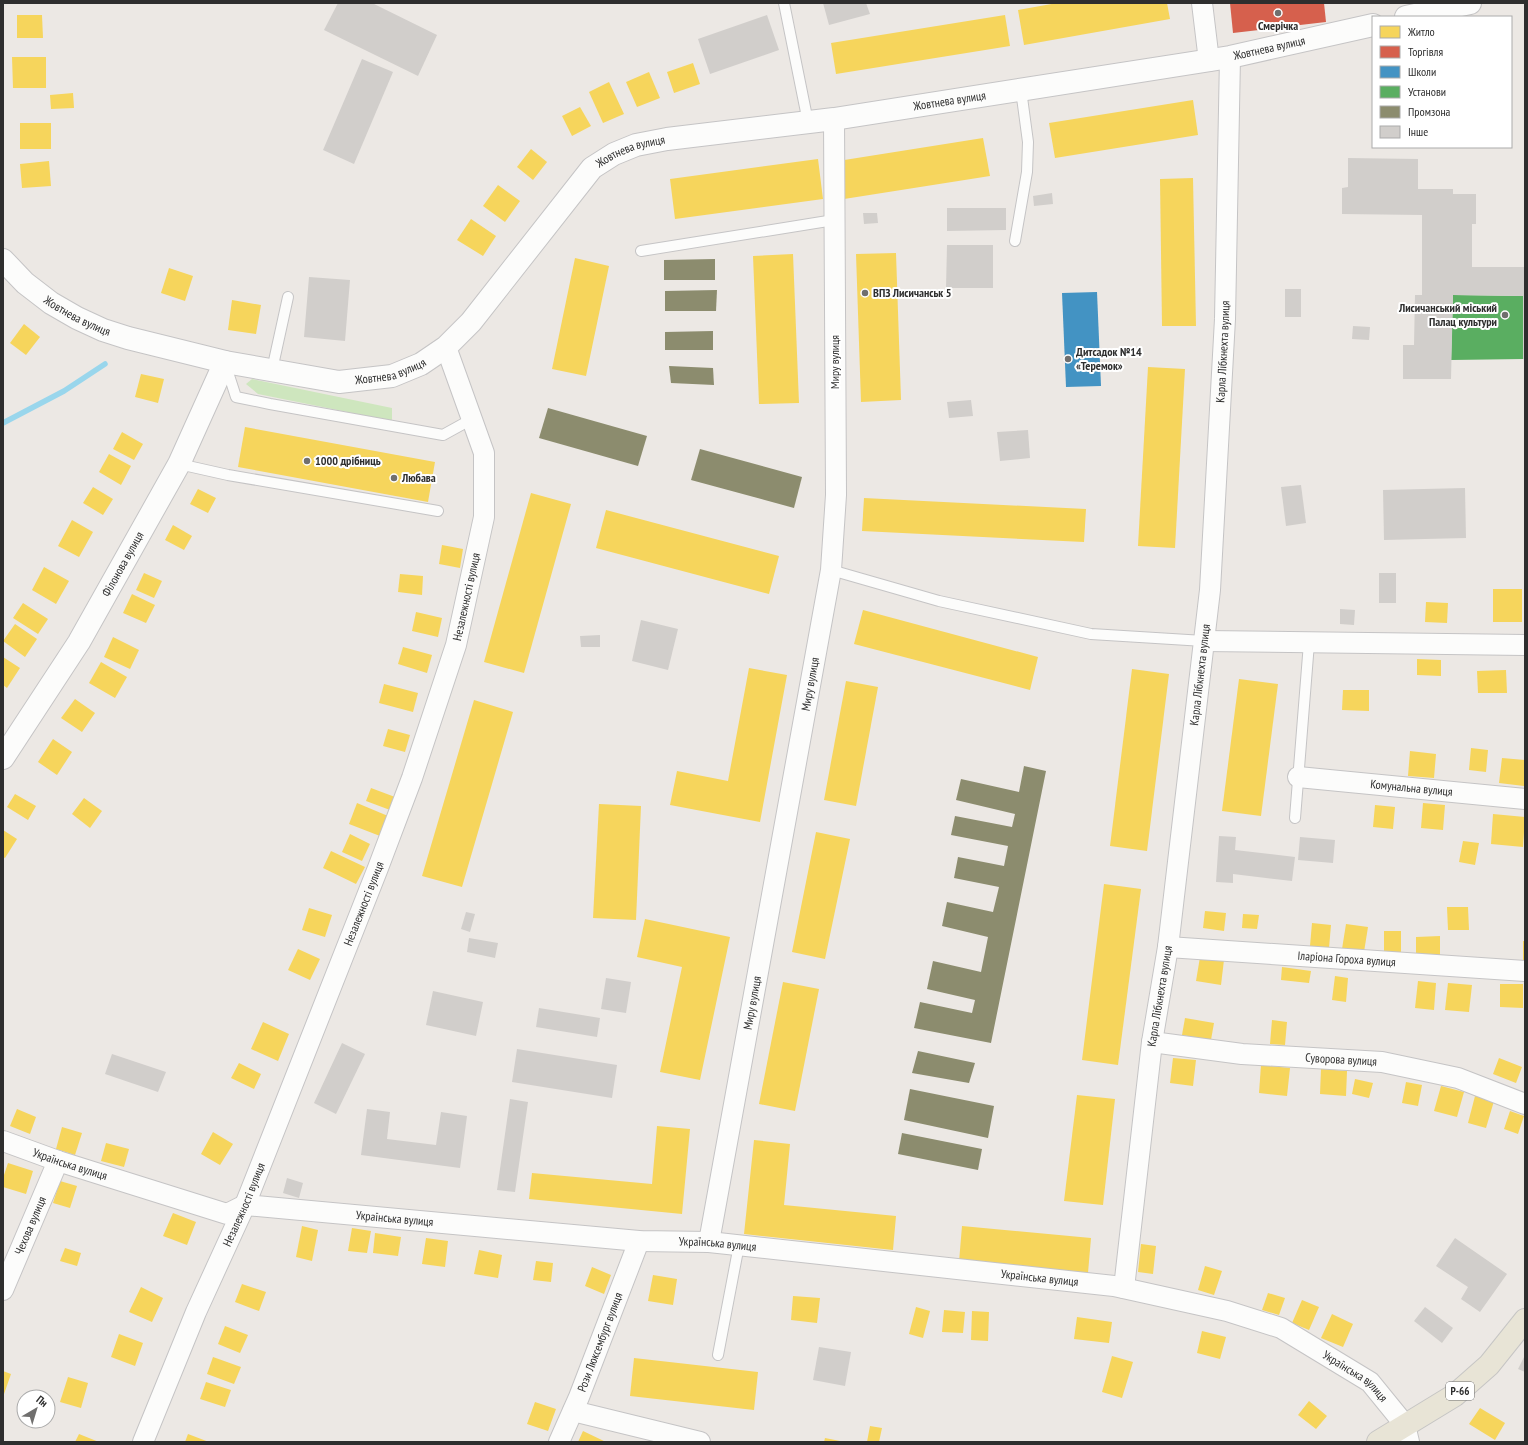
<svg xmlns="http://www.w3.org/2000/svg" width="1528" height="1445" font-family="'PT Sans Narrow',sans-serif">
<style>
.green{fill:#cee6be}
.homes{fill:#f6d55c}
.shops{fill:#d6604d}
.schools{fill:#4393c3}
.public{fill:#5aae61}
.industry{fill:#8c8c6e}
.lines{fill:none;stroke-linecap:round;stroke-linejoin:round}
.stream{stroke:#99d6ec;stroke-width:5.5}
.building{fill:#d1cecb}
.service-casing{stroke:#c5c4c5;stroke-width:12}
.minor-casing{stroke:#c5c4c5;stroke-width:22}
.tertiary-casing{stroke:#c5c4c5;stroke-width:24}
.secondary-casing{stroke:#c5c4c5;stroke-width:24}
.primary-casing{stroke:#c6c5c4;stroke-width:24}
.service{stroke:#fcfcfb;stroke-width:10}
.minor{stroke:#fcfcfb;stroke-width:20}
.tertiary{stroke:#fcfcfb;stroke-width:22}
.secondary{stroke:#fcfcfb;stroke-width:22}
.primary{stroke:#e8e4d6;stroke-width:22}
.poi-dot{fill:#706f6e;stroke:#fff;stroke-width:1.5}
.labels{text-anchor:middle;stroke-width:4;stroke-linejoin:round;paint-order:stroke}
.shield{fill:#fff;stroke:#6d6d6d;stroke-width:1}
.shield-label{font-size:11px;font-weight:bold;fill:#2e2e2e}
.poi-label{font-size:12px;font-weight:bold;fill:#2e2e2e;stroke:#fff;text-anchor:start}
.street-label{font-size:12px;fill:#2e2e2e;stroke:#fff}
</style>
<rect width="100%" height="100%" fill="#ece8e4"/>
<polygon class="green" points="252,379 392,408 392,421 258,394 246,384"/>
<g class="homes">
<polygon points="1057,3 1167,3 1170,19 1024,45 1018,10"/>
<polygon points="17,15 42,15 43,38 17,38"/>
<polygon points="1005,15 1010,46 836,74 831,43"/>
<polygon points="12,57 46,57 46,88 13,88"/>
<polygon points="693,63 700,84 674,93 667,72"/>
<polygon points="649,72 660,98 637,107 626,82"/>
<polygon points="609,82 624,114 603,123 589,92"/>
<polygon points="73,93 74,108 51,109 50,95"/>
<polygon points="1193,100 1198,135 1055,158 1049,123"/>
<polygon points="580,107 591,126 572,136 562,116"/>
<rect x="20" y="123" width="31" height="26"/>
<polygon points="983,138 990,176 844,199 838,161"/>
<polygon points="531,149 547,162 533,180 517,167"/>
<polygon points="818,159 823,199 675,219 670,179"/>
<polygon points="49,161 51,186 22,188 20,164"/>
<polygon points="1193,178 1196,326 1162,326 1160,179"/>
<polygon points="498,185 520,201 505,222 483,206"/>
<polygon points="471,219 496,236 483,256 457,240"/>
<polygon points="896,253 901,400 861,402 856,254"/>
<polygon points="793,254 799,403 759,404 753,256"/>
<polygon points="575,258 609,266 586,376 552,369"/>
<polygon points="169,268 193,276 185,301 161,293"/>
<polygon points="232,300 261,305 256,334 228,330"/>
<polygon points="24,324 40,337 26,355 10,343"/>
<polygon points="1148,367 1185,369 1175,548 1138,546"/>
<polygon points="141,374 164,379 158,403 135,397"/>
<polygon points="245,427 435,462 428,502 238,467"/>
<polygon points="122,432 143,444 134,460 113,449"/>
<polygon points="109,454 131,466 121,485 99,472"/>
<polygon points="93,487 113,499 103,515 83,503"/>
<polygon points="198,489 216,498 208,513 190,504"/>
<polygon points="531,493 571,504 524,673 484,662"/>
<polygon points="864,498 1086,509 1084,542 862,531"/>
<polygon points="606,510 779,556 769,594 596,548"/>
<polygon points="72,520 93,532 79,557 58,546"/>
<polygon points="173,525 192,536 184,550 165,540"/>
<polygon points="442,545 463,549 460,568 439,564"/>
<polygon points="44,567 69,581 56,604 32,590"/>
<polygon points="144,573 162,581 154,598 136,590"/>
<polygon points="400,574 423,576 422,595 398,592"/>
<rect x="1493" y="589" width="29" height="33"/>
<polygon points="132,594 155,605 146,623 123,613"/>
<polygon points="1426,602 1448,603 1447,623 1425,622"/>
<polygon points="23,603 48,619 38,634 13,618"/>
<polygon points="863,610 1038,657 1030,690 854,644"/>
<polygon points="416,612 442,618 438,637 412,631"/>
<polygon points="15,624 37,639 25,657 3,641"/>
<polygon points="113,637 139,650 130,669 104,657"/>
<polygon points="403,647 432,655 427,673 398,664"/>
<polygon points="3,657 20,668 7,688 3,685"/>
<polygon points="1417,659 1441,660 1441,676 1417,675"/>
<polygon points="101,662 127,677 115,698 89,683"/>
<polygon points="749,668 787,675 760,822 670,805 677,771 728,781"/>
<polygon points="1132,669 1169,674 1147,851 1110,846"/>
<polygon points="1506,670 1507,693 1478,693 1477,671"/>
<polygon points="1239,679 1278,684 1261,816 1222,811"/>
<polygon points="846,681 878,687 856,806 824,800"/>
<polygon points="384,684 418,693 413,712 379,703"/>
<polygon points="1343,690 1369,690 1369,711 1342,710"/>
<polygon points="75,699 95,713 82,732 61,718"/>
<polygon points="474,700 513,712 462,887 422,876"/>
<polygon points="388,729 410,735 405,752 383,746"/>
<polygon points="53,739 72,752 57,775 38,762"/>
<polygon points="1471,748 1488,750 1486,772 1469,770"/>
<polygon points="1410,751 1436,754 1434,778 1408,776"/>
<polygon points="1502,758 1525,760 1524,786 1499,783"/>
<polygon points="371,788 395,797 390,810 366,801"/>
<polygon points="15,794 36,806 28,820 7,807"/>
<polygon points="84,798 102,811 90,828 72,814"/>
<polygon points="357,803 388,816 380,836 349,824"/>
<polygon points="1423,803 1445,805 1443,830 1421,828"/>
<polygon points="599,804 641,806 636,920 593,918"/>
<polygon points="1375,805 1395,807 1393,829 1373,827"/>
<polygon points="1493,814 1525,817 1523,847 1491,844"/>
<polygon points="3,830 17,839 5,858 3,857"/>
<polygon points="816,832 850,839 825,959 792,952"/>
<polygon points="350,834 370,844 362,861 342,852"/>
<polygon points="1463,841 1479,843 1475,865 1459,862"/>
<polygon points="331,851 365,867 356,884 323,868"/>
<polygon points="1104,884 1141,889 1118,1065 1082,1060"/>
<polygon points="1447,907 1468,907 1469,930 1448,930"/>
<polygon points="309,908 332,915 325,937 302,930"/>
<polygon points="1205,911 1226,913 1224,931 1203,928"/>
<polygon points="1243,914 1259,915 1257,929 1242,928"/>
<polygon points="645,919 730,937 700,1080 660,1072 682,967 637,957"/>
<polygon points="1312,923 1331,925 1329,948 1310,946"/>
<polygon points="1346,924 1368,927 1364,952 1342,949"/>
<rect x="1384" y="931" width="17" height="21"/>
<polygon points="1440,936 1440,957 1416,957 1416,937"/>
<rect x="1523" y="941" width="2" height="23"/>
<polygon points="298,949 320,959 310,980 288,970"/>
<polygon points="1200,957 1224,960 1221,985 1196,981"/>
<polygon points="1282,967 1311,971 1309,983 1281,980"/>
<polygon points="1335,976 1348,978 1346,1002 1332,1000"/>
<polygon points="1418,981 1436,983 1434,1010 1415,1008"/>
<polygon points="783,982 819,989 795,1111 759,1104"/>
<polygon points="1448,983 1472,985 1469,1012 1445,1010"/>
<polygon points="1500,984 1523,984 1523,1008 1500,1007"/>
<polygon points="1185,1018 1214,1023 1211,1040 1182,1035"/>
<polygon points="1272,1020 1287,1022 1285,1045 1270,1044"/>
<polygon points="263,1022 289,1034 278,1061 251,1049"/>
<polygon points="1173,1058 1196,1060 1193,1086 1170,1083"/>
<polygon points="1499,1058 1522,1067 1516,1083 1493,1074"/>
<polygon points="239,1063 261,1074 254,1089 231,1078"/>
<polygon points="1261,1065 1290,1068 1287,1096 1259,1093"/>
<polygon points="1321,1069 1347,1071 1346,1096 1320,1094"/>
<polygon points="1355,1079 1373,1083 1369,1098 1352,1094"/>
<polygon points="1406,1082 1422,1085 1418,1106 1402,1103"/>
<polygon points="1441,1086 1464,1092 1457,1117 1434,1111"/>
<polygon points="1077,1095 1115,1099 1103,1205 1064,1201"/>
<polygon points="1475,1096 1494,1101 1486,1128 1468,1123"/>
<polygon points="17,1109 36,1117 30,1134 10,1126"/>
<polygon points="1510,1111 1524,1116 1518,1134 1504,1129"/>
<polygon points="657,1126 690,1129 682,1214 529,1199 532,1173 652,1184"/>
<polygon points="62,1127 82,1133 75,1155 56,1149"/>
<polygon points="213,1132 233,1144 220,1165 201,1154"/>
<polygon points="754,1140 790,1144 784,1205 896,1216 893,1250 744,1234"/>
<polygon points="106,1143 129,1149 124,1167 101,1161"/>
<polygon points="8,1163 33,1171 26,1194 3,1187 3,1178"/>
<polygon points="60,1181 77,1186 70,1208 53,1203"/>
<polygon points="173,1213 196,1222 187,1245 163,1236"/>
<polygon points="302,1226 318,1230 312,1261 296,1257"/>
<polygon points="962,1226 1091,1238 1088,1273 959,1262"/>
<polygon points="352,1228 371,1231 367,1253 348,1251"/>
<polygon points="375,1233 401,1237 398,1256 373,1253"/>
<polygon points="426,1238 448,1241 445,1267 422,1264"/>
<polygon points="1141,1244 1156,1246 1153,1274 1138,1272"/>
<polygon points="65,1248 81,1253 77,1266 60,1261"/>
<polygon points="479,1250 502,1255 498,1278 474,1274"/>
<polygon points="536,1261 553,1263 551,1282 533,1280"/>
<polygon points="1205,1266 1222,1271 1214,1295 1198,1290"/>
<polygon points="592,1267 611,1275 604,1294 585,1286"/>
<polygon points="653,1275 677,1279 673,1305 648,1301"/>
<polygon points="242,1284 266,1292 259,1311 235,1302"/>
<polygon points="141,1287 163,1298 152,1322 129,1312"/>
<polygon points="1268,1293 1285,1298 1279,1315 1262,1310"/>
<polygon points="793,1296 820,1298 817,1323 791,1320"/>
<polygon points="1302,1300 1319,1307 1309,1330 1292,1323"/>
<polygon points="916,1307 930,1311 923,1338 909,1334"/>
<polygon points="944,1310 965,1312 963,1333 942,1332"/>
<polygon points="972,1311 989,1312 988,1341 971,1340"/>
<polygon points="1332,1314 1353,1324 1343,1347 1321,1338"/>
<polygon points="1077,1317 1112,1322 1109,1343 1074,1339"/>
<polygon points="225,1326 248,1335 240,1353 218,1344"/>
<polygon points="1202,1331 1226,1337 1220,1359 1197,1353"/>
<polygon points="119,1334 143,1343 135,1366 111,1357"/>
<polygon points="1112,1356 1133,1362 1122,1398 1102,1392"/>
<polygon points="213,1357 241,1367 234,1384 207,1374"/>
<polygon points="634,1358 758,1372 754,1410 630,1396"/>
<polygon points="3,1371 11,1374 3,1397"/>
<polygon points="68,1377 88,1383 81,1408 60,1402"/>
<polygon points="206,1382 231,1390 225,1407 200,1399"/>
<polygon points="1309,1401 1327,1416 1316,1429 1298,1415"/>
<polygon points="535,1402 556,1409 548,1431 527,1424"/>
<polygon points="1480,1408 1505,1423 1495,1440 1469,1424"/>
<polygon points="870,1426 882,1428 879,1442 867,1442"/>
<polygon points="583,1431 606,1442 578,1442"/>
<polygon points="79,1434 99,1442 75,1442"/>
<polygon points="188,1434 209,1442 185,1442"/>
<polygon points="825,1438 840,1441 840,1442 824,1442"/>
</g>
<polygon class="shops" points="1230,3 1324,3 1326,22 1233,33"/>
<polygon class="schools" points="1097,292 1101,386 1066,387 1062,293"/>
<polygon class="public" points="1453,295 1523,296 1523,359 1451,360"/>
<g class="industry">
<polygon points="715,259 715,280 664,280 664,260"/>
<polygon points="717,290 716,311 665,311 665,291"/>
<polygon points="713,331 713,350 665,350 665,332"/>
<polygon points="669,366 713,368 714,385 671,383"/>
<polygon points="548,408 647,436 638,466 539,438"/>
<polygon points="700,449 802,477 794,508 691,480"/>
<polygon points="1024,766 1046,771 991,1043 914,1028 920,1002 972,1013 975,1000 927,989 933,961 981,972 988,937 942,926 947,902 993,912 999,887 954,878 958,857 1004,866 1008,846 951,835 955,816 1012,827 1015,814 956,800 961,779 1019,792"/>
<polygon points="918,1051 975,1063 969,1083 912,1073"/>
<polygon points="910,1089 994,1106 988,1138 904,1120"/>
<polygon points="902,1133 982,1149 978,1170 898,1154"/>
</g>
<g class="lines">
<polyline class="stream" points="3,423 64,391 105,364"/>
</g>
<g class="building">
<polygon points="338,3 372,3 437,35 418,76 324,30"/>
<polygon points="823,3 866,3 870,14 829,25"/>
<polygon points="767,15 779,50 710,74 698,39"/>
<polygon points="362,59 393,72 354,164 323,150"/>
<polygon points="1348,158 1418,159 1418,189 1453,189 1453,194 1476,194 1476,224 1472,224 1472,267 1525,267 1525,359 1523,359 1523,296 1453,295 1451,379 1403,379 1403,345 1414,345 1415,295 1422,295 1422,215 1342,214 1342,188 1348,187"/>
<polygon points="1052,193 1053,204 1034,206 1033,196"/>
<polygon points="947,208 1006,208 1006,230 947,231"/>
<polygon points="863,213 877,213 878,223 864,224"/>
<polygon points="947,245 993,245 993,288 946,288"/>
<polygon points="309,277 350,280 345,341 304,337"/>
<rect x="1285" y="289" width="16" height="28"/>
<polygon points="1353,326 1370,327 1369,340 1352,339"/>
<polygon points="971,400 973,416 949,418 947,402"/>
<polygon points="1028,430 1030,458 1000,461 997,432"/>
<polygon points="1301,485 1306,523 1286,526 1281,487"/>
<polygon points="1465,488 1466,538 1384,540 1383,490"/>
<rect x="1379" y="573" width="17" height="30"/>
<polygon points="1340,609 1355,610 1354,625 1340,624"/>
<polygon points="641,620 678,629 668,670 632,661"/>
<polygon points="600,635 600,647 581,647 580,636"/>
<polygon points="1219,836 1236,837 1235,850 1295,857 1292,881 1233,874 1233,883 1216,882"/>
<polygon points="1300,837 1335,840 1333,863 1298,860"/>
<polygon points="466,912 475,914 470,932 461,929"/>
<polygon points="469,938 498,943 495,958 467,952"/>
<polygon points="606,978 631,982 626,1013 601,1009"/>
<polygon points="433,991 483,1002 476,1036 426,1025"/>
<polygon points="539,1008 600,1018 597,1037 536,1027"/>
<polygon points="342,1043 365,1054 336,1114 314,1103"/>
<polygon points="517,1049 617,1065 612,1098 512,1082"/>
<polygon points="112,1054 166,1072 158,1092 105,1074"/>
<polygon points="510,1099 528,1102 515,1192 497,1190"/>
<polygon points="367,1109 390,1112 387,1139 436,1145 441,1112 467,1116 460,1168 361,1155"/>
<polygon points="287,1178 303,1183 299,1198 283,1193"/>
<polygon points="1455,1238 1507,1274 1480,1312 1461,1299 1468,1287 1436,1266"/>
<polygon points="1425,1307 1453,1328 1442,1343 1414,1321"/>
<polygon points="819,1347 851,1352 845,1386 813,1380"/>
<polygon points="1525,1355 1525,1372 1518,1369"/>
</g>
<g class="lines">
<g class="service-casing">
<g id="service">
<polyline points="784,3 808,122"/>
<polyline points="1015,241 1027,172 1028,142 1021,90"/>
<polyline points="641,251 834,220"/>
<polyline points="226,366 236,397 270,404 443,435 472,419"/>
<polyline points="272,370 288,297"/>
<polyline points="179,464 228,475 438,511"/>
<polyline points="831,570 939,601 1091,634 1204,641"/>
<polyline points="1295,818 1309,643"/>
<polyline points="718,1355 739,1245"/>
</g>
</g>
<g class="minor-casing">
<g id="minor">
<polyline points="1202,3 1209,61"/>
<polyline points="1204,641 1525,645"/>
<path id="s1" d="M1298 777 1525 799"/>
<path id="s2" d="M1168 947 1525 971"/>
<path id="s3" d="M1152 1042 1242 1054 1382 1062 1458 1078 1525 1104"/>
<path id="s4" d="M3 1141 58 1161 227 1214 245 1205 639 1241 709 1242 1114 1286 1227 1311 1281 1328 1370 1382 1405 1425 1409 1442"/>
<path id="s5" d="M709 1242 831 570 836 495 834 119"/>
<path id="s6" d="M1124 1288 1152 1042 1168 947 1210 590 1225 319 1230 57"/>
<path id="s7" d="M3 1290 58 1161"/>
<polyline points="573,1411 700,1442"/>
<path id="s8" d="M143 1442 196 1312 245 1205 378 868 412 778 456 645 484 517V453L446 347"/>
<path id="s9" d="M559 1442 579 1397 639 1241"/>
</g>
</g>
<g class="tertiary-casing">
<g id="tertiary">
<path id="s10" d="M3 758 79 642 179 464 225 362"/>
</g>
</g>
<g class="secondary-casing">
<g id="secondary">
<polyline points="1406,17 1470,3"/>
<path id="s11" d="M3 260 25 283 51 303 77 318 103 330 128 338 225 362 339 382 392 376 421 364 446 347 471 322 592 168 614 154 636 145 667 139 834 119 1230 57 1373 25"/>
</g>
</g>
<g class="primary-casing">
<polyline id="primary" points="1378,1442 1455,1395 1489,1365 1525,1320"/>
</g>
<use href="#service" class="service"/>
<use href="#minor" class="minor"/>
<use href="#tertiary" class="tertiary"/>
<use href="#secondary" class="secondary"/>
<use href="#primary" class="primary"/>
</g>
<g class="poi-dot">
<circle cx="1278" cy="13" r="4"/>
<circle cx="865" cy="293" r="4"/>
<circle cx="1505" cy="315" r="4"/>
<circle cx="1068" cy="359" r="4"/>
<circle cx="307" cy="461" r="4"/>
<circle cx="394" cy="478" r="4"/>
</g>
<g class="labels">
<rect class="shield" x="1446" y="1382" width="28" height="18" rx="3"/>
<g class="shield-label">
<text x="1460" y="1395">Р-66</text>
</g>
<g class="poi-label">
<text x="1278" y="30" text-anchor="middle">Смерiчка</text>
<text x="873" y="297">ВПЗ Лисичанськ 5</text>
<text x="1497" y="312" text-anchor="end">Лисичанський міський<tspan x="1497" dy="14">Палац культури</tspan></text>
<text x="1076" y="356">Дитсадок №14<tspan x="1076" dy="14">«Теремок»</tspan></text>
<text x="315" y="465">1000 дрібниць</text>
<text x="402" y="482">Любава</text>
</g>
<g class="street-label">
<text dy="4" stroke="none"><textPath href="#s11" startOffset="1402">Жовтнева вулиця</textPath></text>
<text dy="4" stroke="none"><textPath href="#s11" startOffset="1078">Жовтнева вулиця</textPath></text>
<text dy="4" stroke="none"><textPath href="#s11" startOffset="754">Жовтнева вулиця</textPath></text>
<text dy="4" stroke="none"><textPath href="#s11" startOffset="94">Жовтнева вулиця</textPath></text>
<text dy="4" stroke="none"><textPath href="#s6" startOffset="942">Карла Лібкнехта вулиця</textPath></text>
<text transform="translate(835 362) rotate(-90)" y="4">Миру вулиця</text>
<text dy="4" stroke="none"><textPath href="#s11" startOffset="418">Жовтнева вулиця</textPath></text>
<text dy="4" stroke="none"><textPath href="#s10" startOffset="228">Філонова вулиця</textPath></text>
<text dy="4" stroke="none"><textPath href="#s8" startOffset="906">Незалежності вулиця</textPath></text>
<text dy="4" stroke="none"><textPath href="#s6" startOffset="618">Карла Лібкнехта вулиця</textPath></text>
<text dy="4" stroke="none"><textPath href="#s5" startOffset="567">Миру вулиця</textPath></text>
<text dy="4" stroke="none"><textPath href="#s1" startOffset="114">Комунальна вулиця</textPath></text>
<text dy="4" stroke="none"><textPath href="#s8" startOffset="582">Незалежності вулиця</textPath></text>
<text dy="4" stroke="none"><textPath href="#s2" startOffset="179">Іларіона Гороха вулиця</textPath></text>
<text dy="4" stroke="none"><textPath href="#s6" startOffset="294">Карла Лібкнехта вулиця</textPath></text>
<text dy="4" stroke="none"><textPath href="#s5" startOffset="243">Миру вулиця</textPath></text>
<text dy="4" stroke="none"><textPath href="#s3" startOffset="190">Суворова вулиця</textPath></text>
<text dy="4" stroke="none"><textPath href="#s4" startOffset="71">Українська вулиця</textPath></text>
<text dy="4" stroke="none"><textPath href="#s8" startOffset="258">Незалежності вулиця</textPath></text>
<text dy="4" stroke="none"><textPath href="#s4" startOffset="406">Українська вулиця</textPath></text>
<text dy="4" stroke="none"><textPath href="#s7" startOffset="70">Чехова вулиця</textPath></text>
<text dy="4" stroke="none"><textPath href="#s4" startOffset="730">Українська вулиця</textPath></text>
<text dy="4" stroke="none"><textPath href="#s4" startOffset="1054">Українська вулиця</textPath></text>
<text dy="4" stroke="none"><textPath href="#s9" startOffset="108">Рози Люксембург вулиця</textPath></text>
<text dy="4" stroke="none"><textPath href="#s4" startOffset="1390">Українська вулиця</textPath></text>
</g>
</g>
<rect width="1528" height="1445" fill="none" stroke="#2e2e2e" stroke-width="8"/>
<rect x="1372" y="16" width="140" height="132" fill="#ffffff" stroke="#ababab"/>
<rect x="1380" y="26" width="20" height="12" fill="#f6d55c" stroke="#ababab"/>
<text x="1408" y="36" font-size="12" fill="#2e2e2e">Житло</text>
<rect x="1380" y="46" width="20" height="12" fill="#d6604d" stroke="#ababab"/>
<text x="1408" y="56" font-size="12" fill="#2e2e2e">Торгівля</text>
<rect x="1380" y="66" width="20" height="12" fill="#4393c3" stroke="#ababab"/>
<text x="1408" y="76" font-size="12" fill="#2e2e2e">Школи</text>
<rect x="1380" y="86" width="20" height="12" fill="#5aae61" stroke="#ababab"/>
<text x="1408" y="96" font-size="12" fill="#2e2e2e">Установи</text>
<rect x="1380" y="106" width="20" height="12" fill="#8c8c6e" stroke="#ababab"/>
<text x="1408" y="116" font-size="12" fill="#2e2e2e">Промзона</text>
<rect x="1380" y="126" width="20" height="12" fill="#d1cecb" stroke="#ababab"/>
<text x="1408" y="136" font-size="12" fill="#2e2e2e">Інше</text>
<g transform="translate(36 1409) rotate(38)"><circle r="19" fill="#ffffff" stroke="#ababab"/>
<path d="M0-3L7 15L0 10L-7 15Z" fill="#706f6e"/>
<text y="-6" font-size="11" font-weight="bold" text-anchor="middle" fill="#2e2e2e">Пн</text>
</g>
</svg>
